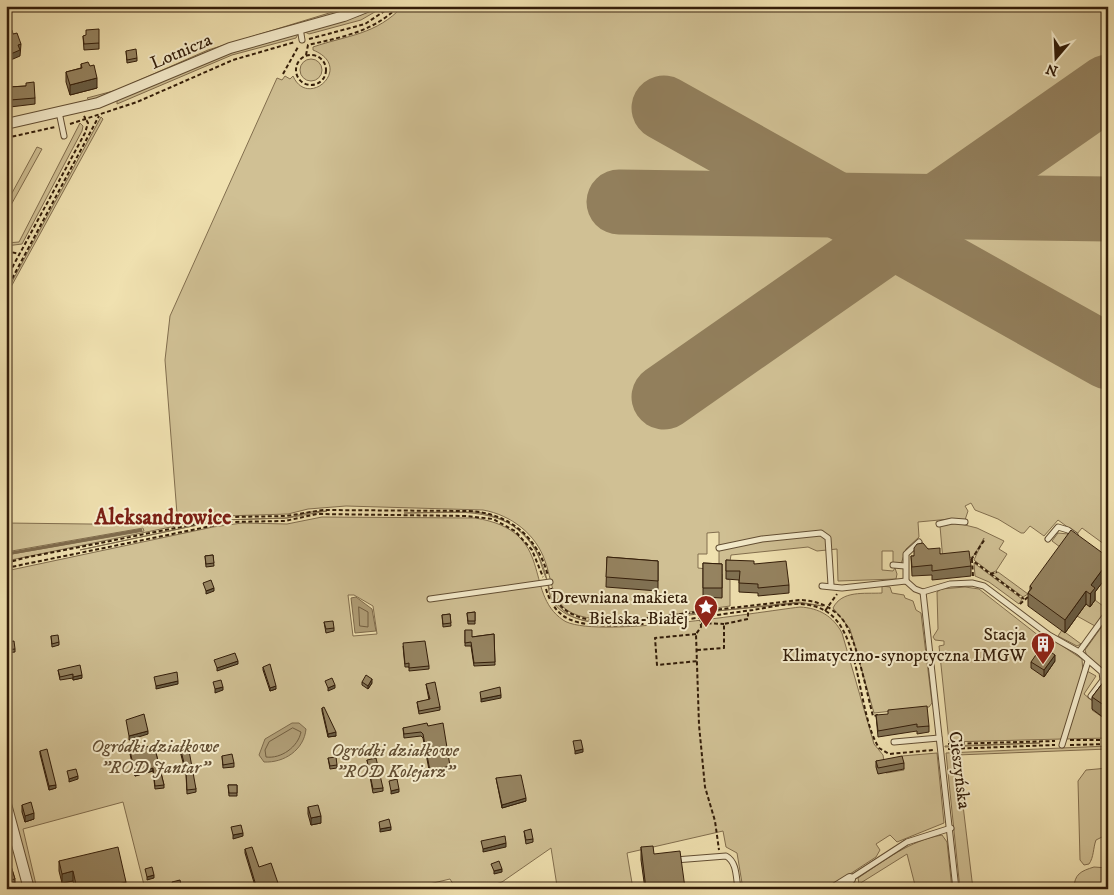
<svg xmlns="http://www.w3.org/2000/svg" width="1114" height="895" font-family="'IM FELL DW Pica',serif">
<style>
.green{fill:#d0c094;stroke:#826e4e;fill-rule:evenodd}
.water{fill:#b09e77;stroke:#7e6a4b}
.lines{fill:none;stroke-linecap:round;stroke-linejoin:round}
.shore{stroke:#725e40;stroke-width:1}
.stream{stroke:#7e6a4b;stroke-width:3}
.runway{stroke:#927f5c;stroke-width:65}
.lane-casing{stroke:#624e33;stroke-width:7}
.street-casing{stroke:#624e33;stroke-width:12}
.path{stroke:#331d09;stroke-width:2;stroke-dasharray:4 2.5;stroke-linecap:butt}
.lane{stroke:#f5eccc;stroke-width:5}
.street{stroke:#f5eccc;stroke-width:10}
.wall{fill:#807153;stroke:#331d09}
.shaded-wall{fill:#685c43;stroke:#331d09}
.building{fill:#958360;stroke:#331d09}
.labels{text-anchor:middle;stroke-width:4;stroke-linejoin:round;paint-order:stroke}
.street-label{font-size:18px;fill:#331d09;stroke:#f5eccc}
.poi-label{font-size:18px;fill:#331d09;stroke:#f5eccc;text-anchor:end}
.park-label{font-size:18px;font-style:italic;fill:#624e33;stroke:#f5eccc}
.district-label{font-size:22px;font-weight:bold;fill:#7a1f14;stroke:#f5eccc}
</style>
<rect width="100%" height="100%" fill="#f0e1b0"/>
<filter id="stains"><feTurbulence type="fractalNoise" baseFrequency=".004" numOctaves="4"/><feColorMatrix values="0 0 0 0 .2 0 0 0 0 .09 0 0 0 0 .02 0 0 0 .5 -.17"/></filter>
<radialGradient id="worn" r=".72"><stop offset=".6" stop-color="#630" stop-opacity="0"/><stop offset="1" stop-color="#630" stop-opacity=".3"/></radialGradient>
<g class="green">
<polygon points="352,6 361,6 90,101 87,98 117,90 208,50"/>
<polygon points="377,6 385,6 361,20 309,34 305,32 361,15"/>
<path d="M403 6H1108V547L1082 528 1077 534 1058 520 1044 536 1030 526 1024 533H1021L998 519 975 510 971 503 965 506 968 511 965 520 950 519 918 522 919 537 906 549 901 564H893V551H882V570L893 571 895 568 897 574 896 579 838 581 837 549 817 551 808 547 731 555 727 579 730 580V606C692 611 604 629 572 613 551 603 552 579 545 561 536 534 511 515 483 510L346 506 308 509 288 514 224 516 6 561V555L144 531 143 528 6 552V523L172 525 177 514 165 360 170 316 277 78 282 80 285 76 290 79 293 76C308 110 355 67 313 50V47C348 35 376 35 403 6ZM719 532V573L722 574V597L707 569 698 568V554H707V533Z"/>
<polygon points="298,34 296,38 232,55 117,104 117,100 232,52"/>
<circle cx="311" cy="70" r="11"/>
<polygon points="101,117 103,119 6,296 8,289"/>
<polygon points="80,123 83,126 82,131 22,244 6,246 6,243 19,242"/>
<polygon points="37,147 42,149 6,214 6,204"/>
<polygon points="327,511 287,518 221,520 80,550 221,520 287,518 310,512"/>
<path d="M475 512C514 517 538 542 547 580 542 570 540 556 533 545 504 503 448 513 404 513Z"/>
<path d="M322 517 475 518C557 531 522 592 563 620 591 640 758 612 800 607 819 608 833 616 842 633L874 744 883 755 886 773 904 770 902 756 937 753 944 823 897 842 890 835 876 844 880 850 876 857 827 889H743L737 853 726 847 723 831 627 853 633 889H563L557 887 554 889 557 886 551 848 502 882 480 889H456L450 879 429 884 430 889H145L123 802 23 829 37 889H33L6 791V571L213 527 242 523 287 524ZM348 595H354L373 606 377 634 353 636Z"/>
<polygon points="957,523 977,528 1004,541 999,549 1007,554 996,571 991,573 974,560 984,538 973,557 943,561 940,526"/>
<polygon points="1058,533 1068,534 1073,537 1064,550 1052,541"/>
<polygon points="974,563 1022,599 1019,604 989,582 975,576"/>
<polygon points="998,572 1028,594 1023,597 992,574"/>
<path d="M548 584C567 652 652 609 698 614 660 618 551 644 548 584Z"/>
<path d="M882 586 890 587 892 593 904 595 905 598 913 601 916 610 921 613 932 703 929 707 874 713 850 629 833 608C842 590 864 594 882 593Z"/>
<polygon points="965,587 979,589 1048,643 1052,639 1082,659 1083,673 1062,739 949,742 939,646 944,645 944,641 935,640 933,637 938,629 937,592 941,589"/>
<polygon points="1095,600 1107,609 1095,626 1077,616 1086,604 1090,607"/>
<polygon points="799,602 823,606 799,603 707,612"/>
<polygon points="1108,618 1108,673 1087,657 1085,650"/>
<polygon points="1062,630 1081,644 1077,646 1058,636"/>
<polygon points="1087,671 1096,676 1084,694 1096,704 1092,710 1108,721 1108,738 1065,739"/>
<polygon points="1040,743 945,747 945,746"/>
<polygon points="1108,746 1108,749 957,755 973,889 960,889 946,753"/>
<path d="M1108 768V834L1096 840C1093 848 1094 857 1089 864L1084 865 1080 860 1078 781 1086 770Z"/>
<path d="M942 835 947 842 952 889H916L907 854 859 884 858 878C885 860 909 841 942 835Z"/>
<path d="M1094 867 1108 868V889H1074C1074 874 1081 871 1094 867Z"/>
</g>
<g class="water">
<polygon points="356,597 372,609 376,631 355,633 351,598"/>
<path d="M292 723H299L306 729C304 750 284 763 264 762L259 755 265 739Z"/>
</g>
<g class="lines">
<g class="shore">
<polygon points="359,607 368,612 368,627 360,626"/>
<path d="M293 728 301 732C298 747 281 759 266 757L265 750 269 742Z"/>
</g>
<polyline class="stream" points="6,554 141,530"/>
<g class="runway">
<polyline points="664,108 1108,357"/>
<polyline points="619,202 1108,209"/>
<polyline points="664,397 1108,87"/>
</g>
<g class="lane-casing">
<g id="lane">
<polyline points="300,28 302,40"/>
<polyline points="59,112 64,136"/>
<polyline points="939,524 952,521 965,522"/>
<polyline points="1048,539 1058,527 1068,530 1075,535"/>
<polyline points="719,548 762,539 821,533 828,538 831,585"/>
<polyline points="893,565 905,566"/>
<polyline points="906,581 906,554 919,542"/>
<polyline points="822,586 842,588 906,581 915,589 923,592 950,584 972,583 984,586 1049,635 1079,652 1102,672 1103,680 1091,696"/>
<polyline points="923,592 956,889"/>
<polyline points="430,599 550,582"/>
<polyline points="1079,652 1108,612"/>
<polyline points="894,742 939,738"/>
<polyline points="1062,745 1088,661"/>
<path d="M675 860 726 856C737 862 736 877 738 889"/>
<polyline points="850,879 907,842 951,828"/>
</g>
</g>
<g class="street-casing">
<g id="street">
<polyline points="6,124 98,103 230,48 344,16 369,6"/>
<polyline points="6,804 29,889"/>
<polyline points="834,889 850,879"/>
</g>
</g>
<g class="path">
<polyline points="309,39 365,24 392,6"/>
<circle cx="311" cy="70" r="15"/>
<path d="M306 55 308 45C342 37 373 32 399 6"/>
<polyline points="283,74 298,47"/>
<polyline points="70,124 137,102 233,60 295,42"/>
<polyline points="6,138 55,127"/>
<polyline points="6,251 20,254"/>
<polyline points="6,279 85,133 88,123 84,116"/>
<polyline points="6,290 99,116"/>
<polyline points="971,560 985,539"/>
<path d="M6 563 24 558 231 517 286 516 323 510 469 511C509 513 538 537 548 576"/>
<polyline points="6,568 231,522 285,521 317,514 467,516 493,519 515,531 532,550 543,577"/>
<polyline points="990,574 997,572"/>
<polyline points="973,576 972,560 1024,599"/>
<path d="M551 588C560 620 593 622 621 621L799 600C816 600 833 607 843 620 856 637 867 694 873 716L878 715"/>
<path d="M546 589C550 603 558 615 571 620 607 635 711 615 753 610 777 606 808 597 830 614 861 638 858 715 879 748L889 754 933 750"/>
<polyline points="1020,604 1029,596"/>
<polyline points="700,611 701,627 696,634 699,725 705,787 715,821 719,850"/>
<polyline points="825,611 837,594"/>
<polyline points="701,623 724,624"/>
<polyline points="696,634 655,638 657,665 698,661"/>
<polyline points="697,650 724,648 724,624 748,619 748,610"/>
<polyline points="1070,740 1108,740"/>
<polyline points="948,744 1055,741"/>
<polyline points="1070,745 1108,744"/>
<polyline points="948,749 1055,745"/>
</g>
<use href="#lane" class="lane"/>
<use href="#street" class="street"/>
</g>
<g class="wall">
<polygon points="83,36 99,43 99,49 84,50"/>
<polygon points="126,51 137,58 137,61 127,63"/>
<polygon points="81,64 90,66 97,88 70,95 66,82 66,72 81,68"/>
<polygon points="26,86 35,98 35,104 10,107 9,87"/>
<polygon points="928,549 971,566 971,576 932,580 932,575 912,576 911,556 914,556"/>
<polygon points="213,555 214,566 206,567 205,556"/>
<polygon points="607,557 658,561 658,591 606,587"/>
<polygon points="1108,557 1108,575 1095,592 1095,600 1090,607 1086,604 1065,633 1028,606 1028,593 1030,590 1030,586"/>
<polygon points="726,560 754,564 789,585 789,593 758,596 758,593 739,592 739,580 726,579"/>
<polygon points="703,563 722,564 722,598 703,597"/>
<polygon points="475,612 475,624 468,624 467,613"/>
<polygon points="450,614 451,626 443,627 442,615"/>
<polygon points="324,622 334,628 334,631 326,633"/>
<polygon points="465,630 472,637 494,634 495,665 474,666 471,646 465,646"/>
<polygon points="51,636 59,642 59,645 52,647"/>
<polygon points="6,642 15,649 15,652 6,653"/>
<polygon points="403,646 429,666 429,669 409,671 409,667 405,667"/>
<polygon points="1055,661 1044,677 1031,668 1031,662"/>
<polygon points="263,667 276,689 270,691 263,670"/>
<polygon points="58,670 82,678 73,680 73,678 60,680"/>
<polygon points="1108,676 1108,721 1092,709 1092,697"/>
<polygon points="362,682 372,683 368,689 362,685"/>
<polygon points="426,684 440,707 440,710 419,714 417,702 429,700"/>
<polygon points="322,708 336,736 328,737 322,711"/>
<polygon points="876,715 929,726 929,732 917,734 917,731 878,737"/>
<polygon points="428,726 450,770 430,775 423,738 421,736 404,738 403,728"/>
<polygon points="154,745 164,785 164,788 155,789 153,771 135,776 130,754 130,751"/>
<polygon points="180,747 196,789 196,792 187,794 186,774 180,751"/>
<polygon points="40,751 56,788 49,790 40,754"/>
<polygon points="222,756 234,763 234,767 223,768"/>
<polygon points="328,758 337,765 337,768 330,769"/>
<polygon points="367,760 383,788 383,791 373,793"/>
<polygon points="876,761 904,763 904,769 878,774 876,767"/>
<polygon points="496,778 526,801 502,808"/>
<polygon points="228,785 237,785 237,796 229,796"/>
<polygon points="22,805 34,819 25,822 22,812"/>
<polygon points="308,807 321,823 311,825 308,814"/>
<polygon points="524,831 533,839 533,842 526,844"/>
<polygon points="641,847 654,854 685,888 693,889 645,889 641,860"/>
<polygon points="245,849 259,867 279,886 279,889 256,889 245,853"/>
<polygon points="6,850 15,879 15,886 6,887"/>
<polygon points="59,861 126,889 75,889 73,881 62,883 59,871"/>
</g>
<g class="shaded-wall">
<polygon points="21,44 20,56 6,62 6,56 18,45"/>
<polygon points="97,78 97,88 70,95 70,85"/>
<polygon points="1108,562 1108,575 1095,592 1095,600 1090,607 1091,585"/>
<polygon points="214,588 214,591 206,594 206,591"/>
<polygon points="1086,591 1086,604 1065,633 1065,620"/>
<polygon points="1055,655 1055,661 1044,677 1044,670"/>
<polygon points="238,661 238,664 217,671 217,668"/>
<polygon points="82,675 82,678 73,680 73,677"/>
<polygon points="372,679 372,683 368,689 368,686"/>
<polygon points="178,681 178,684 156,689 156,686"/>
<polygon points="335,685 335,688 328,691 328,688"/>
<polygon points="276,686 276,689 270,691 270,688"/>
<polygon points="223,687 223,690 215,693 215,689"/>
<polygon points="501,695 501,698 481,702 481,699"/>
<polygon points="148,731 148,734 129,740 129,736"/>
<polygon points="336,732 336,736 328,737 328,734"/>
<polygon points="583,749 583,752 575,754 575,751"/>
<polygon points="450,766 450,770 430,775 430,771"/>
<polygon points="153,768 153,771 135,776 135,773"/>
<polygon points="78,776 78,779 69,782 69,779"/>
<polygon points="56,785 56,788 49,790 49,786"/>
<polygon points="399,789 399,792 391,794 391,791"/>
<polygon points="526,798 526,801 502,808 502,805"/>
<polygon points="34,813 34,819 25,822 25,816"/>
<polygon points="321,816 321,823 311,825 311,818"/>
<polygon points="391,827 391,830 380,832 380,829"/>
<polygon points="243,833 243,836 233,839 233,835"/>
<polygon points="506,843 506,847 483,852 483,849"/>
<polygon points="502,869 502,872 494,874 494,871"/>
<polygon points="73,871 73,881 62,883 62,874"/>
<polygon points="154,875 154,878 147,880 147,877"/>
<polygon points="126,882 126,889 99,889"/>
</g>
<g class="building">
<polygon points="99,29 99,43 84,44 83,36 86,35 86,30"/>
<polygon points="12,30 13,34 17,33 21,44 18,45 20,50 6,56 6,32"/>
<polygon points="136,49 137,58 127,60 126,51"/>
<polygon points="88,62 90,66 94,65 97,78 70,85 66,72 82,68 81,64"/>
<polygon points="34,82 35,98 10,100 9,87 26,86 26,83"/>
<polygon points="1071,530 1108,557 1108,562 1091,585 1095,588 1090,594 1086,591 1065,620 1028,593 1032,588 1030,586"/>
<polygon points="923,543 928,549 940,548 940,554 969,551 971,566 932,571 932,565 912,567 911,556 914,556 914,548 917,544"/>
<polygon points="213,555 214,563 206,564 205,556"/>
<polygon points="607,557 658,561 658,581 606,577"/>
<polygon points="726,560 754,561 754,564 786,561 789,585 758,588 758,584 739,583 740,571 726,571"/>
<polygon points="703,563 722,564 722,588 703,588"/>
<polygon points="211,580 214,588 206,591 203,583"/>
<polygon points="475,612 475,621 468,621 467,613"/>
<polygon points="450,614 451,623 443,624 442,615"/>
<polygon points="333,621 334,628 326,629 324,622"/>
<polygon points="465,630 472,630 472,637 494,634 495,662 474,663 471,642 465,643"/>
<polygon points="58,635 59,642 52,644 51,636"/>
<polygon points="14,641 15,649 6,650 6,642"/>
<polygon points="425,641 429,666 409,668 409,663 405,664 403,643"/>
<polygon points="1042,646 1055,655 1044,670 1031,662"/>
<polygon points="235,653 238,661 217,668 214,660"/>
<polygon points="270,664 276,686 270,688 263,667"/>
<polygon points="80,665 82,675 73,677 73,674 60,677 58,670"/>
<polygon points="177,672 178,681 156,686 154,677"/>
<polygon points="366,675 372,679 368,686 362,682"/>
<polygon points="1108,676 1108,708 1092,697"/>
<polygon points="332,678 335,685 328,688 325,681"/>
<polygon points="221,680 223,687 215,689 213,682"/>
<polygon points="435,682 440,707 419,711 417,702 430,699 426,684"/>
<polygon points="500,687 501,695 481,699 480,692"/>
<polygon points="927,706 929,726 917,727 917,724 878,731 876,715 888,714 888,710"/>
<polygon points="324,707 336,732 328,734 322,708"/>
<polygon points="144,714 148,731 129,736 126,720"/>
<polygon points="427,723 428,726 443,723 450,766 430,771 423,734 421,732 404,734 403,728"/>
<polygon points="581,740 583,749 575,751 573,741"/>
<polygon points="154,745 164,785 155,786 153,768 135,773 130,751"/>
<polygon points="188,745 196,789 187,790 186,771 180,747"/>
<polygon points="47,749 56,785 49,786 40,751"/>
<polygon points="232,754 234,763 223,765 222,756"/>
<polygon points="902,756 904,763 878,768 876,761"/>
<polygon points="336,757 337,765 330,766 328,758"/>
<polygon points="376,758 383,788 373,789 367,760"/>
<polygon points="76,769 78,776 69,779 67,771"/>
<polygon points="521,775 526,798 502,805 496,778"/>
<polygon points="397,779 399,789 391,791 389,781"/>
<polygon points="228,785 237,785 237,793 229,793"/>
<polygon points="31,802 34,813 25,816 22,805"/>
<polygon points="318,805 321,816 311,818 308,807"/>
<polygon points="389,819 391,827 380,829 379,822"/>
<polygon points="241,825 243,833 233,835 231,827"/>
<polygon points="531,829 533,839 526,840 524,831"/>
<polygon points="505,836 506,843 483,849 481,841"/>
<polygon points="653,846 654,854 680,851 685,888 693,887 693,889 646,889 641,847"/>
<polygon points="118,847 126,882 99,889 77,889 73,871 62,874 59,861"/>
<polygon points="252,847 259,867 271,863 279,886 257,889 245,849"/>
<polygon points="6,850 15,879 6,881"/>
<polygon points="499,861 502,869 494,871 491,864"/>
<polygon points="152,867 154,875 147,877 145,869"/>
<polygon points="180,880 182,889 174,889 172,882"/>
</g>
<defs>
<g id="sight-pin" transform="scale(1.25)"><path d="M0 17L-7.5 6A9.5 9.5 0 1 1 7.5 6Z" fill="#8f2418" stroke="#f5eccc"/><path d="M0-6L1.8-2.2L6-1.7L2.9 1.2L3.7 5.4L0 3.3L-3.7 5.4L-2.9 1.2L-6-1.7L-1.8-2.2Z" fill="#fff"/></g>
<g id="building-pin" transform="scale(1.25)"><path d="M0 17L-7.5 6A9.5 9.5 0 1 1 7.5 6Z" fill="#8f2418" stroke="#f5eccc"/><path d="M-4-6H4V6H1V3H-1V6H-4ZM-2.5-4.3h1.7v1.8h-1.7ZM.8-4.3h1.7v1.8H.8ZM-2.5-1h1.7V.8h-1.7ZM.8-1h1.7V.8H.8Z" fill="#fff"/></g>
</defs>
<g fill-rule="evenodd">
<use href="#sight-pin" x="706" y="607"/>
<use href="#building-pin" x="1043" y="644"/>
</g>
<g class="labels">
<g class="street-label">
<text transform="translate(181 51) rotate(-23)" y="6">Lotnicza</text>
<text transform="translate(960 770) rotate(83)" y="6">Cieszyńska</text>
</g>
<g class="poi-label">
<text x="688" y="603">Drewniana makieta<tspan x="688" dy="21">Bielska-Białej</tspan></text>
<text x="1026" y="640">Stacja<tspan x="1026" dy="21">Klimatyczno-synoptyczna IMGW</tspan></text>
</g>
<g class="park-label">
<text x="155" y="752">Ogródki działkowe<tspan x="155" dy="21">"ROD Jantar"</tspan></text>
<text x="395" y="756">Ogródki działkowe<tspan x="395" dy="21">"ROD Kolejarz"</tspan></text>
</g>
<g class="district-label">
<text x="163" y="524">Aleksandrowice</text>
</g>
</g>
<rect width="1114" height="895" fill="none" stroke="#f0e1b0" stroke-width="25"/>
<rect x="8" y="8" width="1099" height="880" fill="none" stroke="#331d09" stroke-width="2.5"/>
<rect x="12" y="12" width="1089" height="870" fill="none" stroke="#331d09"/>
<g transform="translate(1056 58) rotate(199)" stroke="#f5eccc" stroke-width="4" paint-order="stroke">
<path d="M0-4L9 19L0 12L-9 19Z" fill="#331d09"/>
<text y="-8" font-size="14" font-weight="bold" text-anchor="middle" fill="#331d09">N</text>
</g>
<rect width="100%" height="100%" filter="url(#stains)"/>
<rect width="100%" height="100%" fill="url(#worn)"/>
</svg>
